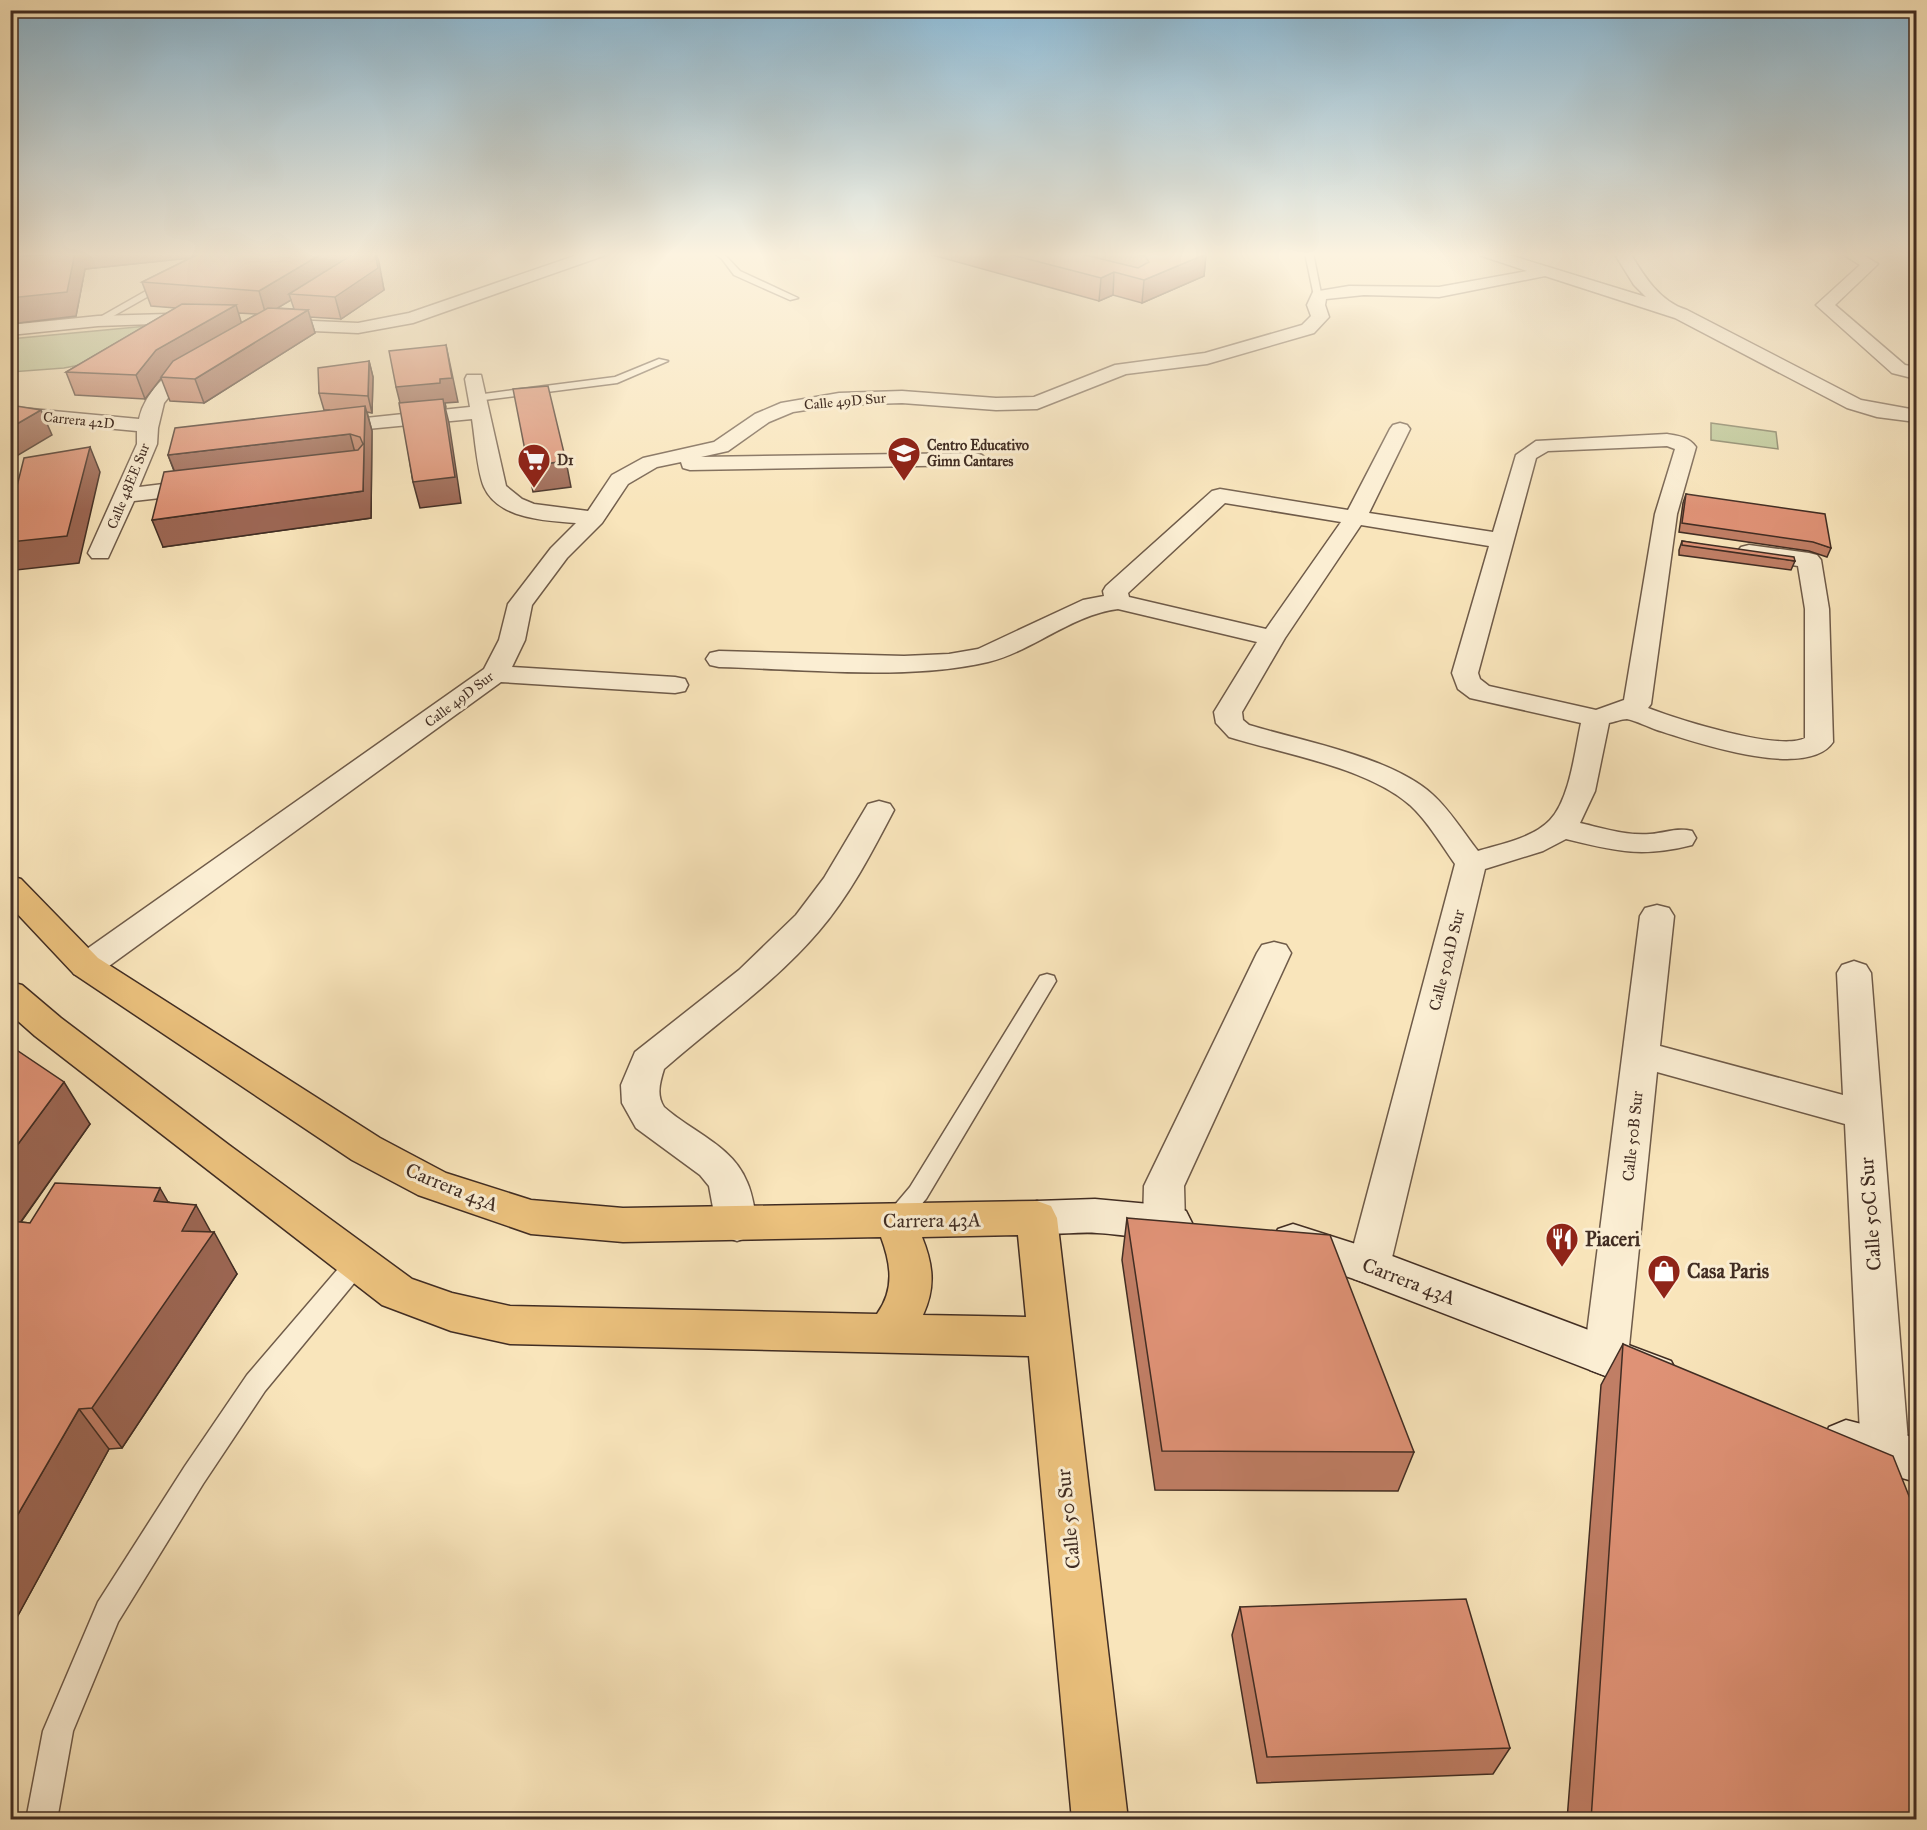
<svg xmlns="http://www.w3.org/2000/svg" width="1927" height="1830" font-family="'IM FELL Great Primer',serif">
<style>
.green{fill:#b8c694;stroke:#7c7a5c;stroke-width:1.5}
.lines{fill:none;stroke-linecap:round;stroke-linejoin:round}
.lane-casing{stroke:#6f5b49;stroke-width:3}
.street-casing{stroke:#6f5b49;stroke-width:3}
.secondary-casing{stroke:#412d23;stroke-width:3}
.primary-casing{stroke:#412d23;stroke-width:3}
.lane{fill:#fbeed3;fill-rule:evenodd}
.street{fill:#fbeed3;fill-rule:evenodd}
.secondary{fill:#fbeed3;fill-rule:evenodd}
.primary{fill:#ecc27e;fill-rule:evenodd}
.wall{fill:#c07e65;stroke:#412d23;stroke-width:1.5;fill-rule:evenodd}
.shaded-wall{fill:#9c6653;stroke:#412d23;stroke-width:1.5}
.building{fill:#df9276;stroke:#412d23;stroke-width:1.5}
.labels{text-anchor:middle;stroke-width:6;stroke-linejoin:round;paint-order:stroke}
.far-street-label{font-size:14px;fill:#412d23;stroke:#fbeed3}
.far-poi-label{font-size:14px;font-weight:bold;fill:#412d23;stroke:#fbeed3;text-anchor:start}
.street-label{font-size:16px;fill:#412d23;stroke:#fbeed3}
.near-street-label{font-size:20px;fill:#412d23;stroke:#fbeed3}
.near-poi-label{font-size:20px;font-weight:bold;fill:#412d23;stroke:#fbeed3;text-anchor:start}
</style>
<rect width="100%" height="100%" fill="#f9e5bb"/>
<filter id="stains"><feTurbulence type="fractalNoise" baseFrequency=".00333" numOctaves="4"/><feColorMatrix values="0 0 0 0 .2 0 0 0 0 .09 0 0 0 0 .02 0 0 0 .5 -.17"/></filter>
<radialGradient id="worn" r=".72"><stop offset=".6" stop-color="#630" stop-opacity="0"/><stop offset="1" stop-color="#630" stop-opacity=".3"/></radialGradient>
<g class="green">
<polygon points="158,325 101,361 64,368 11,372 10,339"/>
<polygon points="1711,423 1776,432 1778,449 1711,440"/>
</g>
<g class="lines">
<g class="lane-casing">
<g id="lane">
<polygon points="714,253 723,253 740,271 798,298 790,300 734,275 722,259"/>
<polygon points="1305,253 1313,253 1322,298 1314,296"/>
<polygon points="167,279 171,282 170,284 101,323 93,321"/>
<polygon points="659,359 668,361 617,383 476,401 471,398 476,395 615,377"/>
<path d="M1047 974 1054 976 1056 981 926 1199C915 1211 903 1233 885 1226L882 1220 910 1187 1040 976Z"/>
<polygon points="357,1253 365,1256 368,1263 365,1270 265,1391 203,1484 118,1622 73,1731 57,1820 26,1820 43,1731 98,1602 185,1466 247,1375 349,1256"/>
</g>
</g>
<g class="street-casing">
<g id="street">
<polygon points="583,253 605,253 603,256 413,323 358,333 269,329 260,324 269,319 358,323 409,313"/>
<path d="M1480 253H1503L1646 297 1634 285 1614 253H1630C1644 276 1660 302 1687 310L1861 400 1916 410V422L1877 417 1847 408 1675 318 1545 276 1439 297 1364 295 1326 299 1325 305 1329 317 1314 333 1207 364 1126 374 1037 409 996 410 902 403 839 405 793 412 769 422 728 451 701 457 975 453 982 455 986 459 982 463 975 465 690 470 683 468 681 462 657 467 628 484 602 523 567 558 532 605 525 640 512 667 675 677 685 679 688 685 685 691 675 693 501 682 98 974 86 978 74 974 69 966 74 958 484 669 499 640 508 604 551 548 576 523C547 521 498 519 484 487 477 470 475 438 472 419L325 433 318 431 315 427 318 423 470 407 465 379 467 375H481L506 486 522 499 534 504 588 511 612 475 643 458 714 442 755 414 781 403 839 393 902 391 996 398 1034 397 1115 365 1205 353 1302 325 1311 316 1307 305 1313 292 1349 286 1439 287 1527 271 1482 256Z"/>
<polygon points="1841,253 1860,253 1878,264 1835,305 1905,365 1916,367 1916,379 1892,373 1816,305 1860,265"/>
<polygon points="203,313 209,314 212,318 209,322 98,326 10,335 10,325 98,316"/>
<path d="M202 356 211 362 209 366 175 389 164 403 158 428 157 444 139 487 204 479 212 481 215 486 212 491 204 493 134 501 108 558H92L88 553 137 444V431L10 419V407L139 419C145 391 174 363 202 356Z"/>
<path d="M1400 423 1407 425 1410 429 1369 513 1493 532 1516 455 1536 441 1667 434C1679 436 1689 437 1696 447L1677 514 1651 704 1648 708C1676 719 1780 752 1805 738V609L1798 566 1741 557 1737 552 1741 547 1749 545 1809 553 1817 555 1821 560 1829 609 1833 742C1807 781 1694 742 1657 730 1648 727 1637 721 1627 719 1622 719 1614 722 1609 723L1595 791 1580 823C1602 828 1627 836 1650 834 1665 833 1677 827 1692 831L1696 838 1692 845C1641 858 1616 851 1566 839L1543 851 1485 869 1390 1266 1384 1279 1369 1284 1354 1279 1348 1266 1455 864C1441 844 1428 822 1410 805 1366 767 1284 754 1229 737L1216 723 1214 712 1257 642 1118 609C1071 615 1033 651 988 662 907 681 803 669 719 667L710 665 706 659 710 653 719 651 904 656 949 654 978 649 1083 600 1104 596 1103 591 1106 586 1212 491 1220 489 1348 510 1390 429 1393 425ZM1667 446 1675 449 1655 514 1624 700 1596 710 1489 686 1480 679 1478 673 1536 458 1548 451ZM1225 503 1341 522 1266 629 1129 597 1128 593ZM1361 525 1489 546 1452 673 1458 689 1470 698 1581 723C1575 750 1570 799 1550 820 1533 838 1501 844 1478 851 1463 832 1450 810 1432 794 1391 757 1302 741 1249 725L1243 720 1242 712 1285 638Z"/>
<path d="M879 801 890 804 894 810C872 852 850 895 819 931 774 984 716 1023 664 1069 660 1082 656 1095 664 1107 692 1132 733 1146 747 1182 753 1195 754 1210 758 1224L752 1236 737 1241 722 1236 716 1224 709 1186 700 1175 636 1128 622 1103 621 1085 635 1052 739 970 796 915 824 878 868 804Z"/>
<polygon points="1657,905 1669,908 1674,916 1660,1046 1843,1095 1837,973 1842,965 1854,961 1866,965 1871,973 1909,1454 1902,1470 1885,1476 1868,1470 1861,1454 1845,1124 1657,1072 1628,1356 1622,1370 1606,1376 1590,1370 1584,1356 1640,916 1645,908"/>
<polygon points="1274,942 1286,945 1291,953 1184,1186 1185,1223 1179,1235 1164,1240 1149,1235 1143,1223 1144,1186 1257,953 1262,945"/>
</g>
</g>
<g class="secondary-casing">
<g id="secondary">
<path d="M1095 1199 1171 1206 1186 1211 1192 1223 1186 1235C1158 1244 1126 1234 1097 1233 1072 1231 1047 1238 1023 1230L1017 1218 1023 1206 1037 1201Z"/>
<polygon points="1293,1224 1384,1253 1671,1361 1678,1375 1671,1389 1655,1395 1357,1280 1278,1253 1272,1241 1278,1229"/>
<polygon points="1846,1420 1916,1438 1916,1482 1829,1457 1823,1442 1829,1427"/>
</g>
</g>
<g class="primary-casing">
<path id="primary" d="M10 876 21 879 98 958 380 1138 446 1173 531 1200 623 1208 1037 1201 1051 1206 1057 1218 1128 1820H1072L1029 1356 510 1344 451 1331 382 1305 35 1036 10 1014V982L22 985 61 1018 229 1145 412 1279 452 1293 510 1306 877 1314C895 1289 891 1264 881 1237L623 1242 531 1234 418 1195 352 1160 74 974 10 906ZM1018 1235 1026 1317 923 1315C936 1287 933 1264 922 1237Z"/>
</g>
<use href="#lane" class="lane"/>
<use href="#street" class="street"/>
<use href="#secondary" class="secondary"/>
<use href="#primary" class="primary"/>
</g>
<g class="wall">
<path d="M42 253H376L384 290 341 319 310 317 315 333 204 403 170 401 161 378 145 399 75 395 66 372 176 308 151 306 142 282 190 258 85 269 76 316 10 324V257L43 255ZM291 300 294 309 277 308ZM238 313 257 314 241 323Z"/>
<polygon points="925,253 1202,253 1206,254 1204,276 1142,303 1113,295 1099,301"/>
<polygon points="369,361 373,377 372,413 367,412 372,431 371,518 163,547 174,471 168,455 330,410 324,410 319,393"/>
<polygon points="1686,494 1831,548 1827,557 1809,551 1679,532 1683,503"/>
<polygon points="1682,541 1795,561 1791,570 1679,555 1679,550"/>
<polygon points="10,1048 90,1124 21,1222 30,1223 169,1202 211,1232 237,1274 122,1448 109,1449 10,1630"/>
<polygon points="1127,1218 1414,1452 1398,1491 1155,1490 1122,1260"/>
<polygon points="1623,1344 1917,1820 1567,1820 1601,1385"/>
<polygon points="1240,1607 1510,1748 1493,1774 1257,1783 1232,1635"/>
</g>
<g class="shaded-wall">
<polygon points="75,253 237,253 85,269 76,316 10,324 10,298"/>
<polygon points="323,253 366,253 289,294 291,300 266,315 259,291"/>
<polygon points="375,253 376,253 379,262 384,290 341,319 335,297"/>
<polygon points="1206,254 1204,276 1142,303 1144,280"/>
<polygon points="1114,272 1113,295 1099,301 1101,278"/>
<polygon points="236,305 243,328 165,373 145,399 136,375 156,350"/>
<polygon points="308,310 315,333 204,403 195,379"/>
<polygon points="446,345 458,402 445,403 446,407 445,407 449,423 461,503 420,508 413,482 402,411 396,387"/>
<polygon points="369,361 373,377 372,413 368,396"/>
<polygon points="365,406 372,431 371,518 163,547 152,520 363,491"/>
<polygon points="41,410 52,435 10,460 10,428"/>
<polygon points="350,434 357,460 178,480 168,455"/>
<polygon points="90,447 100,472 79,563 16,570 10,558 10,542"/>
<polygon points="566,461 571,487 533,492 528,466"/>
<polygon points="64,1082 90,1124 10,1237 10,1155"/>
<polygon points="160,1188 183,1228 196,1205 212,1234 214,1232 237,1274 122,1448 92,1408 154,1201"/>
<polygon points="79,1409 109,1449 10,1630 10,1528"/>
</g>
<g class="building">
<polygon points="42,253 75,253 67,292 10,298 10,257 43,255"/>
<polygon points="201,253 323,253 259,291 142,282"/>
<polygon points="355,253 375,253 378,268 335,297 289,294"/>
<polygon points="1005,253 1077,253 1138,268 1149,262 1145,256 1131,253 1202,253 1206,254 1144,280 1114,272 1101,278"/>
<polygon points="182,304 236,305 156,350 136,375 66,372"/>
<polygon points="268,308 308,310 195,379 161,377 173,361"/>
<polygon points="446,345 452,378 440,379 440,383 396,387 389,351"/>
<polygon points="369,361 368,396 319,393 318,368"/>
<polygon points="548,386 566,461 528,466 513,389"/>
<polygon points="443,399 455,477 413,482 399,403"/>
<polygon points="10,405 41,410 10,428"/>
<polygon points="365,406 363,491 152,520 164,472 358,450 363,444 360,437 350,434 168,455 175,428"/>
<polygon points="90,447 67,536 10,542 10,514 24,458"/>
<polygon points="1686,494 1825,514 1831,548 1813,542 1682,523"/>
<polygon points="1682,541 1794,557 1795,561 1682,545"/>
<polygon points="10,1048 15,1049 64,1082 10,1155"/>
<polygon points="55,1183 160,1188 154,1201 196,1205 182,1231 214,1232 92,1408 79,1409 10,1528 10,1221 30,1223"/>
<polygon points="1127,1218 1330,1235 1414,1452 1162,1451"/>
<polygon points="1623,1344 1893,1456 1917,1516 1917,1820 1591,1820"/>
<polygon points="1466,1599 1510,1748 1267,1757 1240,1607"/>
<polygon points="1508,1815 1509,1820 1249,1820 1248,1816"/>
</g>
<linearGradient id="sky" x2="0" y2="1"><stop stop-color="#8ab8d4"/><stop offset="0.5" stop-color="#fcf3e0"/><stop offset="1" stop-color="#fcf3e0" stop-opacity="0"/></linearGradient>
<rect width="1927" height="509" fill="url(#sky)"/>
<defs>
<g id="school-pin" transform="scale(1.725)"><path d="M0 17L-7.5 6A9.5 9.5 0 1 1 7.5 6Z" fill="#8f2418" stroke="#fbeed3"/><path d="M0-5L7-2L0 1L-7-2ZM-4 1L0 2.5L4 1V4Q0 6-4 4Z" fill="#fff"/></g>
<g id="supermarket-pin" transform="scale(1.725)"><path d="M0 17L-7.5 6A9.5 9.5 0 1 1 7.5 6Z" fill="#8f2418" stroke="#fbeed3"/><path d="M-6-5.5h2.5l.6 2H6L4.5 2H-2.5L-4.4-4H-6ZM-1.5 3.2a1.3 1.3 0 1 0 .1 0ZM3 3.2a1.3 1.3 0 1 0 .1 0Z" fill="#fff"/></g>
<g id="restaurant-pin" transform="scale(1.725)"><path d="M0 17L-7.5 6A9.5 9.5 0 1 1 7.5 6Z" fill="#8f2418" stroke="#fbeed3"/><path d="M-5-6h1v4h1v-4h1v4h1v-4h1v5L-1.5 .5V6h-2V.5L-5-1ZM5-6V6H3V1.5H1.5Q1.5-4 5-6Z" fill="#fff"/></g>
<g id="shop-pin" transform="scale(1.725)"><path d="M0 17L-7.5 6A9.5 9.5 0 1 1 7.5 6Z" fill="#8f2418" stroke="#fbeed3"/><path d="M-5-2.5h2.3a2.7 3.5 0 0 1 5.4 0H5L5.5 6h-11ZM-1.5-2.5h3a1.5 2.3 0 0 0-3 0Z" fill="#fff"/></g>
</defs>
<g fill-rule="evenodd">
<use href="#school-pin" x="904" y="453"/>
<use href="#supermarket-pin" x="534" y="460"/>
<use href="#restaurant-pin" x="1562" y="1239"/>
<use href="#shop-pin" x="1664" y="1271"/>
</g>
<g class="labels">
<g class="far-street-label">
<text transform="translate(845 401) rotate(-5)" y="5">Calle 49D Sur</text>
<text transform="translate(79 420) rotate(6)" y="5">Carrera 42D</text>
<text transform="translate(128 486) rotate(-68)" y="5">Calle 48EE Sur</text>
<text transform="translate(459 699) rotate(-37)" y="5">Calle 49D Sur</text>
</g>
<g class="far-poi-label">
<text x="927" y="450">Centro Educativo<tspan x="927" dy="16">Gimn Cantares</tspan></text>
<text x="557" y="465">D1</text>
</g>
<g class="street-label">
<text transform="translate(1446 960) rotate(-76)" y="6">Calle 50AD Sur</text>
<text transform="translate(1632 1136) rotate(-84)" y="6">Calle 50B Sur</text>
</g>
<g class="near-street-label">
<text transform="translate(452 1187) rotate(22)" y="7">Carrera 43A</text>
<text transform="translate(1870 1214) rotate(-94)" y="7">Calle 50C Sur</text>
<text transform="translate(932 1220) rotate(-1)" y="7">Carrera 43A</text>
<text transform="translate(1409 1281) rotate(21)" y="7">Carrera 43A</text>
<text transform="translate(1068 1519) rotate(-96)" y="7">Calle 50 Sur</text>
</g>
<g class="near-poi-label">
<text x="1585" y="1246">Piaceri</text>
<text x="1687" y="1278">Casa Paris</text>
</g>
</g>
<rect width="1927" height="1830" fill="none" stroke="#f9e5bb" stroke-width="36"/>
<rect x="12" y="12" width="1903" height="1806" fill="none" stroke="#412d23" stroke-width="3"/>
<rect x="18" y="18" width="1891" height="1794" fill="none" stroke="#412d23" stroke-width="1.5"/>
<rect width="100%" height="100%" filter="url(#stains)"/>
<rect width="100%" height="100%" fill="url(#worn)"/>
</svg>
